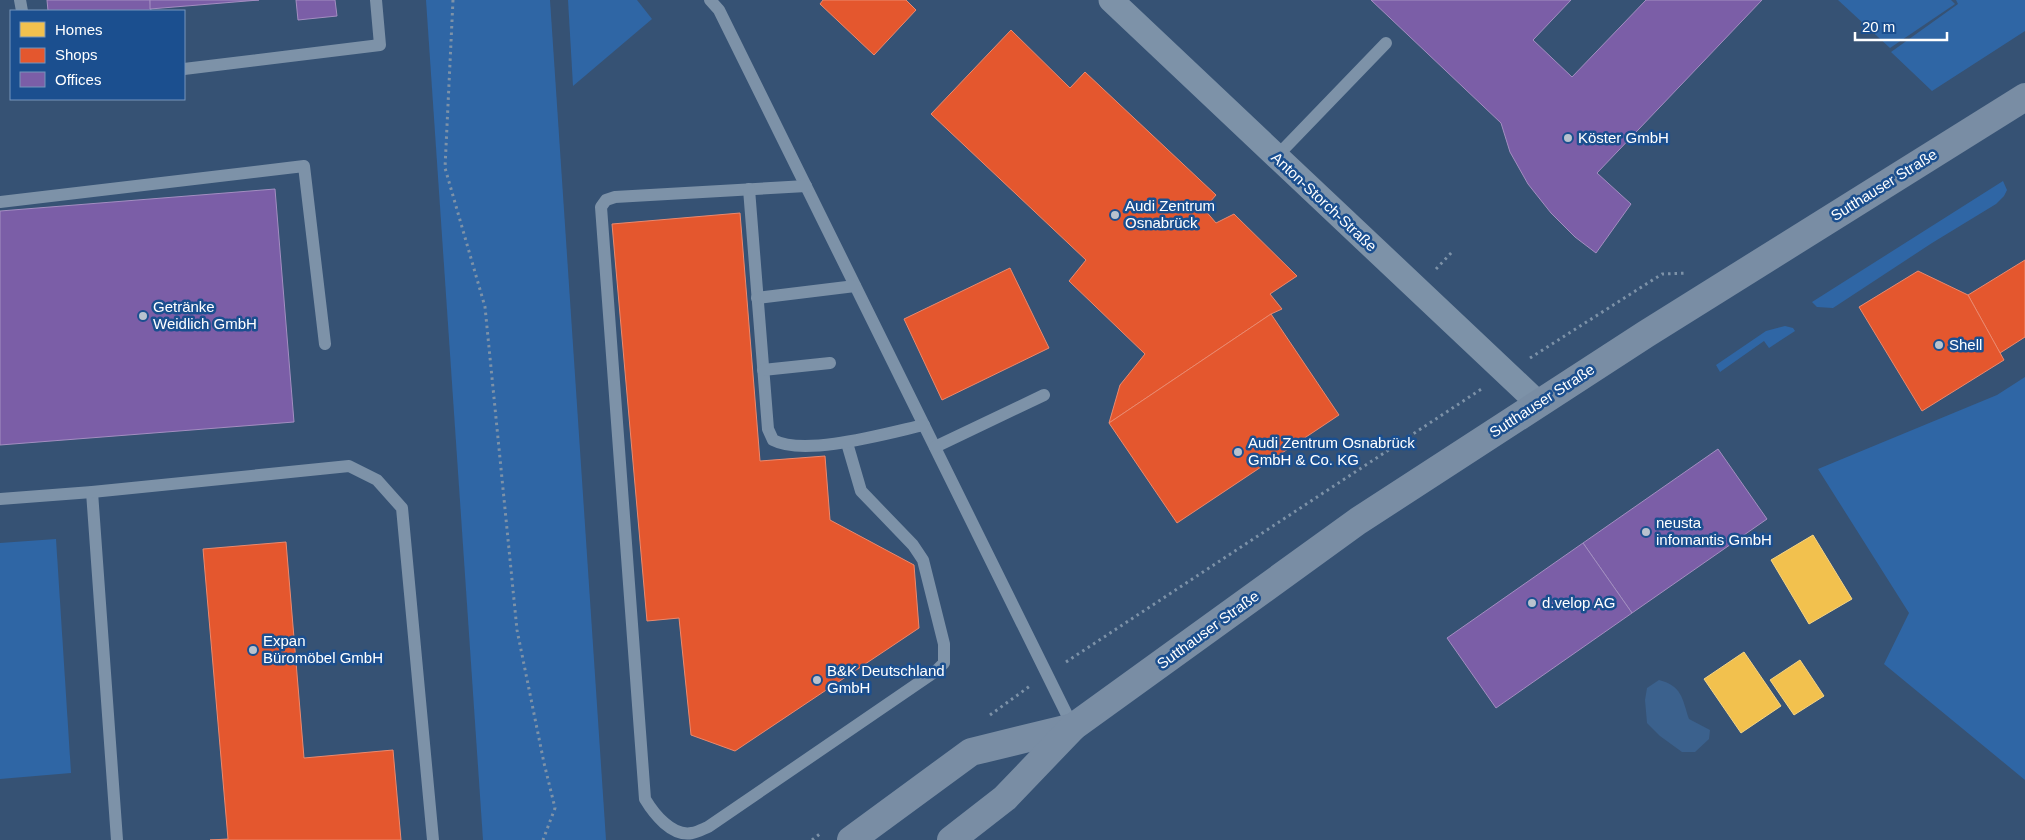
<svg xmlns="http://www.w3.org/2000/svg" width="2025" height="840" font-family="Helvetica,sans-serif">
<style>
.green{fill:#2f66a5}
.water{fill:#3b618d}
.homes{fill:#f2c14e;stroke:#f6d483}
.shops{fill:#e4572e;stroke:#ec896d}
.offices{fill:#7b5ea7;stroke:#a38ec1}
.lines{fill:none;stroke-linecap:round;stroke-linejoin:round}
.path{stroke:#7d92a8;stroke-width:3;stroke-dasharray:2.5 4;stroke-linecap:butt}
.lane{stroke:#7d92a8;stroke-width:12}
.street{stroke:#7d92a8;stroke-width:25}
.secondary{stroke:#798da4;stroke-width:28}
.poi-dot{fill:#b9c2ce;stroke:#1b4f8f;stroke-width:2}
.labels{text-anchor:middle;stroke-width:5;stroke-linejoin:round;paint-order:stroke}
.poi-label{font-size:15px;fill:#fff;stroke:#1b4f8f;text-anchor:start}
.street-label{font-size:15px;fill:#fff;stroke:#1b4f8f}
</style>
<rect width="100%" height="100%" fill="#365274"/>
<g class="green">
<polygon points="426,0 550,0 606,840 483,840"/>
<polygon points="568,0 637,0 652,19 573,86"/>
<polygon points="1838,0 1951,0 1955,4 1890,48"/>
<polygon points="1956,0 2025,0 2025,31 1932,91 1891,52 1958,4"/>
<polygon points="2003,181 2007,190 2004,196 1996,204 1932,243 1833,308 1817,307 1812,302"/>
<polygon points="1785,326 1793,328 1795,331 1769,348 1764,341 1720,372 1716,365 1766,331"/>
<polygon points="2025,377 2025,780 1884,664 1909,613 1818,469 1997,395"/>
<polygon points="56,539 71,773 0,779 0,543"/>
</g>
<path class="water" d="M1659 680C1682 686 1682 698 1689 719L1710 730 1709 739 1695 752H1682L1660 736 1647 723 1645 700 1647 688Z"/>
<g class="homes">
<polygon points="1813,535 1852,599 1809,624 1771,560"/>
<polygon points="1744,652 1781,706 1741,733 1704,679"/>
<polygon points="1800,660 1824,696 1794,715 1770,680"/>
</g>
<g class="shops">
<polygon points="823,0 906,0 916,10 874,55 820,4"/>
<polygon points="1011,30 1070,88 1085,72 1216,195 1204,209 1216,223 1234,214 1297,276 1270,294 1282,309 1271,314 1109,423 1120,385 1145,354 1069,281 1086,260 931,114"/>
<polygon points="740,213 760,461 825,456 830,520 914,565 919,628 735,751 691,735 679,618 647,621 612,224"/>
<polygon points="2025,260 2025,337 2000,353 1968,295"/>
<polygon points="1010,268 1049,348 942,400 904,319"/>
<polygon points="1918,271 1968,295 2004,360 1922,411 1859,307"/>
<polygon points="1271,314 1339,415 1177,523 1109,423"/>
<polygon points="286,542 304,758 393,750 401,840 210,840 228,839 203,549"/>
</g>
<g class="offices">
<polygon points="47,0 150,0 151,11 48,11"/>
<polygon points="150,0 259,0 150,9"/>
<polygon points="296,0 335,0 337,16 298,20"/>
<polygon points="1371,0 1571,0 1533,40 1572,77 1646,0 1762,0 1597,173 1631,204 1596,253 1575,237 1551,213 1528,184 1510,152 1501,123"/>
<polygon points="275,189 294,422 0,445 0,211"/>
<polygon points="1718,449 1767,519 1632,613 1583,543"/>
<polygon points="1583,543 1632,613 1496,708 1447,638"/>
</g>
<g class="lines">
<g class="path">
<polyline points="453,0 445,168 485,307 517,630 544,763 555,808 543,840"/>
<polyline points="1436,269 1453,251"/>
<polyline points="1530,358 1662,274 1687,273"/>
<polyline points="1066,662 1483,388"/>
<polyline points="990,715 1030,686"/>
<polyline points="812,840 821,833"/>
</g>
<g class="lane">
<polyline points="20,0 22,11"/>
<polyline points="710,0 719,10 1073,727"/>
<polyline points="184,69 380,45 376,0"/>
<polyline points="1276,157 1386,43"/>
<path d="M806 186 615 197 606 200 601 207 645 799C654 814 672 837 692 833 698 832 703 829 708 827L936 671 944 663V644L923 560 913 545 861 491 847 443"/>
<path d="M749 189 768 429 773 440C805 457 888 433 924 425"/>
<polyline points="0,202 304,166 325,344"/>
<polyline points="757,298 855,286"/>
<polyline points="763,370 830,363"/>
<polyline points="935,447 1044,395"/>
<polyline points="92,492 117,840"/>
<polyline points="0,499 92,492 349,466 377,480 402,508 433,840"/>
</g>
<polyline class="street" points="1111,0 1538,403"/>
<g class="secondary">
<polyline points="851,840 971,752 1073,727"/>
<polyline points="951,840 1005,798 1073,727 1358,521 1646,334 2025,97"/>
</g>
</g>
<g class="poi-dot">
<circle cx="1568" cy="138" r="5"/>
<circle cx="1115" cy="215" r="5"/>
<circle cx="143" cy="316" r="5"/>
<circle cx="1939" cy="345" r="5"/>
<circle cx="1238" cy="452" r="5"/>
<circle cx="1646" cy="532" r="5"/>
<circle cx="1532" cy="603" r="5"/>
<circle cx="253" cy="650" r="5"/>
<circle cx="817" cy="680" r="5"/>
</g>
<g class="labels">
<g class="poi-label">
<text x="1578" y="143">Köster GmbH</text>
<text x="1125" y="211">Audi Zentrum<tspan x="1125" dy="17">Osnabrück</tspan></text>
<text x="153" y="312">Getränke<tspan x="153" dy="17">Weidlich GmbH</tspan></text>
<text x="1949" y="350">Shell</text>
<text x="1248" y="448">Audi Zentrum Osnabrück<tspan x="1248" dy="17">GmbH &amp; Co. KG</tspan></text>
<text x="1656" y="528">neusta<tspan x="1656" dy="17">infomantis GmbH</tspan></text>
<text x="1542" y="608">d.velop AG</text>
<text x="263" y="646">Expan<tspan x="263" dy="17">Büromöbel GmbH</tspan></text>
<text x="827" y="676">B&amp;K Deutschland<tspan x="827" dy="17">GmbH</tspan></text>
</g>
<g class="street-label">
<text transform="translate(1884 185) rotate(-32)" y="5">Sutthauser Straße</text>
<text transform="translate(1324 202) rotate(43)" y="5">Anton-Storch-Straße</text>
<text transform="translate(1542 401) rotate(-33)" y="5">Sutthauser Straße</text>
<text transform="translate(1208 630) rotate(-36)" y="5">Sutthauser Straße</text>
</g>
</g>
<rect x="10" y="10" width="175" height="90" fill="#1b4f8f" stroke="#7695bc"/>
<rect x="20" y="22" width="25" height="15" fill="#f2c14e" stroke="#7695bc"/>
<text x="55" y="35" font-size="15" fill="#ffffff">Homes</text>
<rect x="20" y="48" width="25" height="15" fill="#e4572e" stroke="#7695bc"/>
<text x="55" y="60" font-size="15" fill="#ffffff">Shops</text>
<rect x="20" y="72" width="25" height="15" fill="#7b5ea7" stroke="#7695bc"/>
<text x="55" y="85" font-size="15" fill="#ffffff">Offices</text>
<path d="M1855 32v8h92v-8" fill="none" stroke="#ffffff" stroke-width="2.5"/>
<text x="1862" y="32" font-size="15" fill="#ffffff" stroke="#1b4f8f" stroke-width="4" paint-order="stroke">20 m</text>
</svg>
